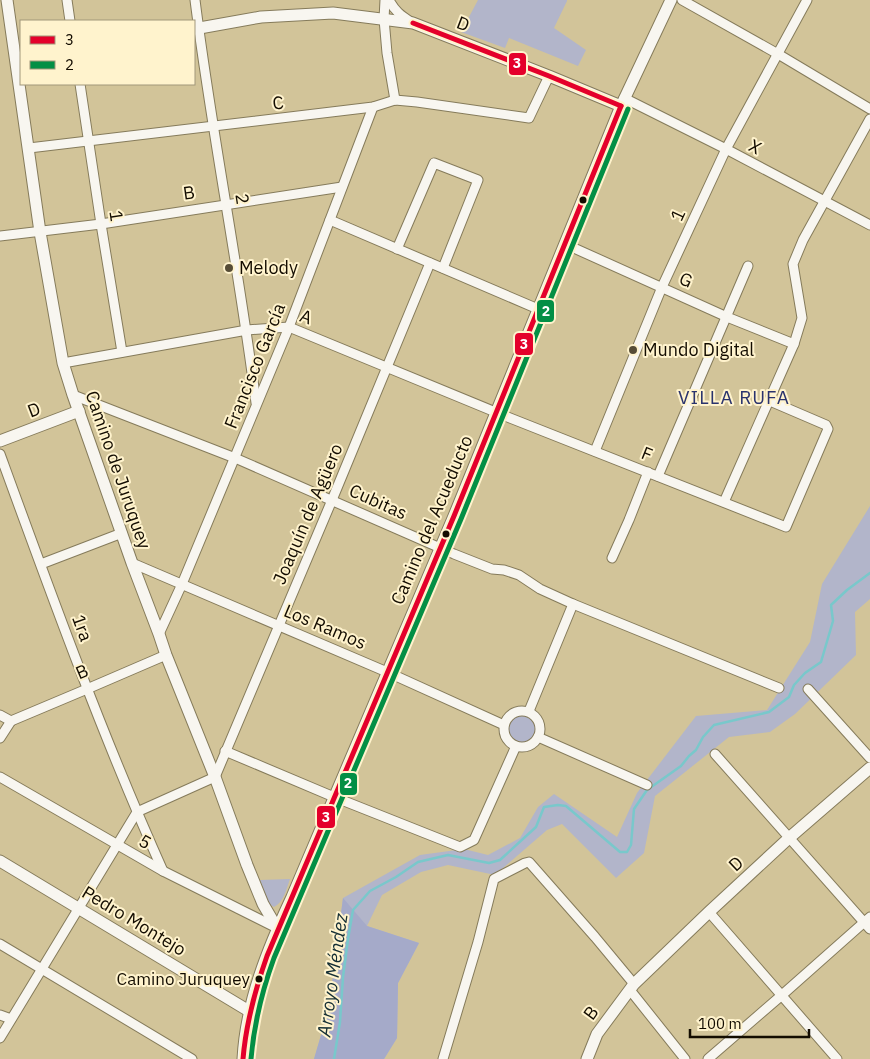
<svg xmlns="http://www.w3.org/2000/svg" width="870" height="1059" font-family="'IBM Plex Sans',sans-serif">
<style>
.green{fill:#b2b5ca}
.forest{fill:#a5aac9}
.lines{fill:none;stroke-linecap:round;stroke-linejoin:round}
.stream{stroke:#79c8cb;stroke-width:2.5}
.street-casing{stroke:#857b5b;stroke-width:11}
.secondary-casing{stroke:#857b5b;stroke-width:13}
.street{stroke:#f8f6f0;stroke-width:9}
.secondary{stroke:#f8f6f0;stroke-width:11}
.bus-1-casing{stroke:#fff3cd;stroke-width:9}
.bus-2-casing{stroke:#fff3cd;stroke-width:9}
.bus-1{stroke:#e4002b;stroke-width:5}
.bus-2{stroke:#038f45;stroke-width:5}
.bus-dot{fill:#130c00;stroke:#fff3cd;stroke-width:2}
.poi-dot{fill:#564c36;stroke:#fff3cd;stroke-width:2}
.labels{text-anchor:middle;stroke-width:4;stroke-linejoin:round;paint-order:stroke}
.bus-label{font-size:17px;fill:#130c00;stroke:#fff3cd;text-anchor:end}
.street-label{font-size:18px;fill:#130c00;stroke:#fff3cd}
.poi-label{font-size:18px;fill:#130c00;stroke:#fff3cd;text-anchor:start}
.neighbourhood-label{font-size:19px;letter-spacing:1px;fill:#2a336d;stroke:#fff3cd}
.water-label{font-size:19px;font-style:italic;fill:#142e34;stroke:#fff3cd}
.line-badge{stroke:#fff3cd;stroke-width:2}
.badge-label{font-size:14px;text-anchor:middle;font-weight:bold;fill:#fff}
</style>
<rect width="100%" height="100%" fill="#d2c499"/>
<g class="green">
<polygon points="478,0 567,0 567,1 554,28 586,50 578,66 509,38 505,48 461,32"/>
<polygon points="870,506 870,599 855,612 856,655 795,714 770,732 729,737 655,796 644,853 616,878 562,824 547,830 495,875 448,865 421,872 382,895 367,926 419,943 398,983 397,1038 384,1059 314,1059 329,1008 343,898 420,855 464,849 488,855 520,838 538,807 554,794 617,837 637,793 696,716 767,710 810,642 822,584"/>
<circle cx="522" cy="729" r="14"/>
<path d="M290 879C286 890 284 902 274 907L269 904 260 880Z"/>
</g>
<polygon class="forest" points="343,898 367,926 419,943 398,983 397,1038 384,1059 314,1059 329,1008"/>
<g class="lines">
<polyline class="stream" points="334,1059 340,1022 343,977 348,939 353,910 370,891 396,877 418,862 448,855 489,863 500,860 536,827 544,807 558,805 566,806 620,852 627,852 631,845 634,809 647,790 681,766 689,756 696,750 703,737 714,725 769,712 789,697 794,685 805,673 821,662 833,621 831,605 847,590 870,573"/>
<g class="street-casing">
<g id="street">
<polyline points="67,0 70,21"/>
<path d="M195 0C212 135 239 268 256 403"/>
<polyline points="385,0 384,19 387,53 395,100"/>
<path d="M389 0C395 11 400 15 411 22"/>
<polyline points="682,0 778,54 870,109"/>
<polyline points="80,84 101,224 122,352"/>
<polyline points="624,98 726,149 870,225"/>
<polyline points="29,148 373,107 395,100 417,102 529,118 549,76"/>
<polyline points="330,220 538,309"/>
<polyline points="0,236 101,224 342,187"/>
<polyline points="565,244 727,317 794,344"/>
<polyline points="397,249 434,163 478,180 443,268"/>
<polyline points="63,363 247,330 289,327 510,418 786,527 828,429 826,425 770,401"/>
<polyline points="73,395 235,458 454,554 492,569 504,570 519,575 540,589 573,604 779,688"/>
<polyline points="595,451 662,287 726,149 807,0"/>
<path d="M0 454C51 594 102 735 163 871"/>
<polyline points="658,476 748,266"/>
<polyline points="724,502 794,344 802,318 793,264 803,240 870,119"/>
<polyline points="612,558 629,520 648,472"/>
<polyline points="132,563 387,672 504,725"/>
<polyline points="41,564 122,533"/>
<polyline points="159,634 182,584 289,327 373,107"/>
<polyline points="808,689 870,758"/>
<circle cx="522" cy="729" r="18"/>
<polyline points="529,711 573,604"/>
<polyline points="0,715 11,721"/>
<polyline points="11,721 87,689 166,655"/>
<polyline points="538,737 647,785"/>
<polyline points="0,738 11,721"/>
<polyline points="225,751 334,797 460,847 474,840 516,746"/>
<polyline points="715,754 870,929"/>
<polyline points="0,777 163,871 277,928"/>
<polyline points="709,912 837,1059"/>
<polyline points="0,944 192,1059"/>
<polyline points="630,990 685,1059"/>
<polyline points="0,1015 11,1019"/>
<polyline points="0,1038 137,812 215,777 332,500 430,263"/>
<polyline points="443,1059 478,942 494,879 525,863 529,862 595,937 634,984"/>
<polyline points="708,1059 782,995 870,917"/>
</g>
</g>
<g class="secondary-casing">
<g id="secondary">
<polyline points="7,0 40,232 63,363 73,395 132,563 159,634 166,655 215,777 247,865 263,904 277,928"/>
<polyline points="194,29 261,17 333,13 413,23 549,76 621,106"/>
<polyline points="0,441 79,411"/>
<polyline points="0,861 249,1011"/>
<path d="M243 1059C246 1002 268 948 292 897L454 516 621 106 671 0"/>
<polyline points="587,1059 597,1034 634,984 709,912 789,838 870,768"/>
</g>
</g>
<use href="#street" class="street"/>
<use href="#secondary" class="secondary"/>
<g class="bus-1-casing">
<g id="bus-1">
<polyline points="413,23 549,76 621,106"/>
<path d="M243 1059C246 1023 255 990 267 956L454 516 621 106"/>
</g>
</g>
<g class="bus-2-casing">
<path id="bus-2" d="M251 1059C254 1024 262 991 274 958L461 519 628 109"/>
</g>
<use href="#bus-1" class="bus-1"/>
<use href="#bus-2" class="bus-2"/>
</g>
<g class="bus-dot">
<circle cx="583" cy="200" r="4.5"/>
<circle cx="446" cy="534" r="4.5"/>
<circle cx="259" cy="979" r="4.5"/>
</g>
<g class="poi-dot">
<circle cx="229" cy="268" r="5"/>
<circle cx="633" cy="350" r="5"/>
</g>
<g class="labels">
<g class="bus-label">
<text x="250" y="985">Camino Juruquey</text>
</g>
<g class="street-label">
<text transform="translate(463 24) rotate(21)" y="6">D</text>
<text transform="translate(278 103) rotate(-7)" y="6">C</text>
<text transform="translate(755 147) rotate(28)" y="6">X</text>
<text transform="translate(189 193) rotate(-8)" y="6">B</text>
<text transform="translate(242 199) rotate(81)" y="6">2</text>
<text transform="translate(678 215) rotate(-65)" y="6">1</text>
<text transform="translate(116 216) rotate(81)" y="6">1</text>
<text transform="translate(686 280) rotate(24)" y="6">G</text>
<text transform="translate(306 317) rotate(20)" y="6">A</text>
<text transform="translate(255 366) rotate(-68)" y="6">Francisco García</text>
<text transform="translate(34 410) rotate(-21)" y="6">D</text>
<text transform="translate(647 454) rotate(22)" y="6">F</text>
<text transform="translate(118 470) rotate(71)" y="6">Camino de Juruquey</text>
<text transform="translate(378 502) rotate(24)" y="6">Cubitas</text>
<text transform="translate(308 514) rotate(-67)" y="6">Joaquín de Agüero</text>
<text transform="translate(432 520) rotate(-67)" y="6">Camino del Acueducto</text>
<text transform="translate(325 627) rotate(23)" y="6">Los Ramos</text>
<text transform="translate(82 628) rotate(70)" y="6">1ra</text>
<text transform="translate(82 672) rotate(-23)" y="6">B</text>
<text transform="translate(145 842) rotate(30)" y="6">5</text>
<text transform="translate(736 864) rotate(-43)" y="6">D</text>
<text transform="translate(134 921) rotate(31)" y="6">Pedro Montejo</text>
<text transform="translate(591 1013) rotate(-54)" y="6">B</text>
</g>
<g class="poi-label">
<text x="239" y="274">Melody</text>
<text x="643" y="356">Mundo Digital</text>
</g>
<g class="neighbourhood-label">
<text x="734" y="404">VILLA RUFA</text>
</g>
<g class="water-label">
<text transform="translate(332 975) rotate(-82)" y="7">Arroyo Méndez</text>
</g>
</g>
<g class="line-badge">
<rect x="508" y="52" width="19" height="24" rx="5" fill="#e4002b"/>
<rect x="536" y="299" width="19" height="24" rx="5" fill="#038f45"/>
<rect x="514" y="332" width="20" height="24" rx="5" fill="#e4002b"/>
<rect x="339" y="772" width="19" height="24" rx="5" fill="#038f45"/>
<rect x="316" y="805" width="20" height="24" rx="5" fill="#e4002b"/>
</g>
<g class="badge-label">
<text x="517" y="68">3</text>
<text x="546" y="316">2</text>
<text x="524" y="349">3</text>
<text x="348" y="788">2</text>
<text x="326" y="822">3</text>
</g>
<rect x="20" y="20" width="175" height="65" fill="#fff3cd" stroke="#a1977b"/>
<rect x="30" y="36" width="25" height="8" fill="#e4002b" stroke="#a1977b"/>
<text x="65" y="45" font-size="15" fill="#130c00">3</text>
<rect x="30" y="61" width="25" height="8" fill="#038f45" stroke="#a1977b"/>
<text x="65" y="70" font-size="15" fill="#130c00">2</text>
<path d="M690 1029v8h119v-8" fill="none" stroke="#130c00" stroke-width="2.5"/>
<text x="698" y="1029" font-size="15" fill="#130c00" stroke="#fff3cd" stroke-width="4" paint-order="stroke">100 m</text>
</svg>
